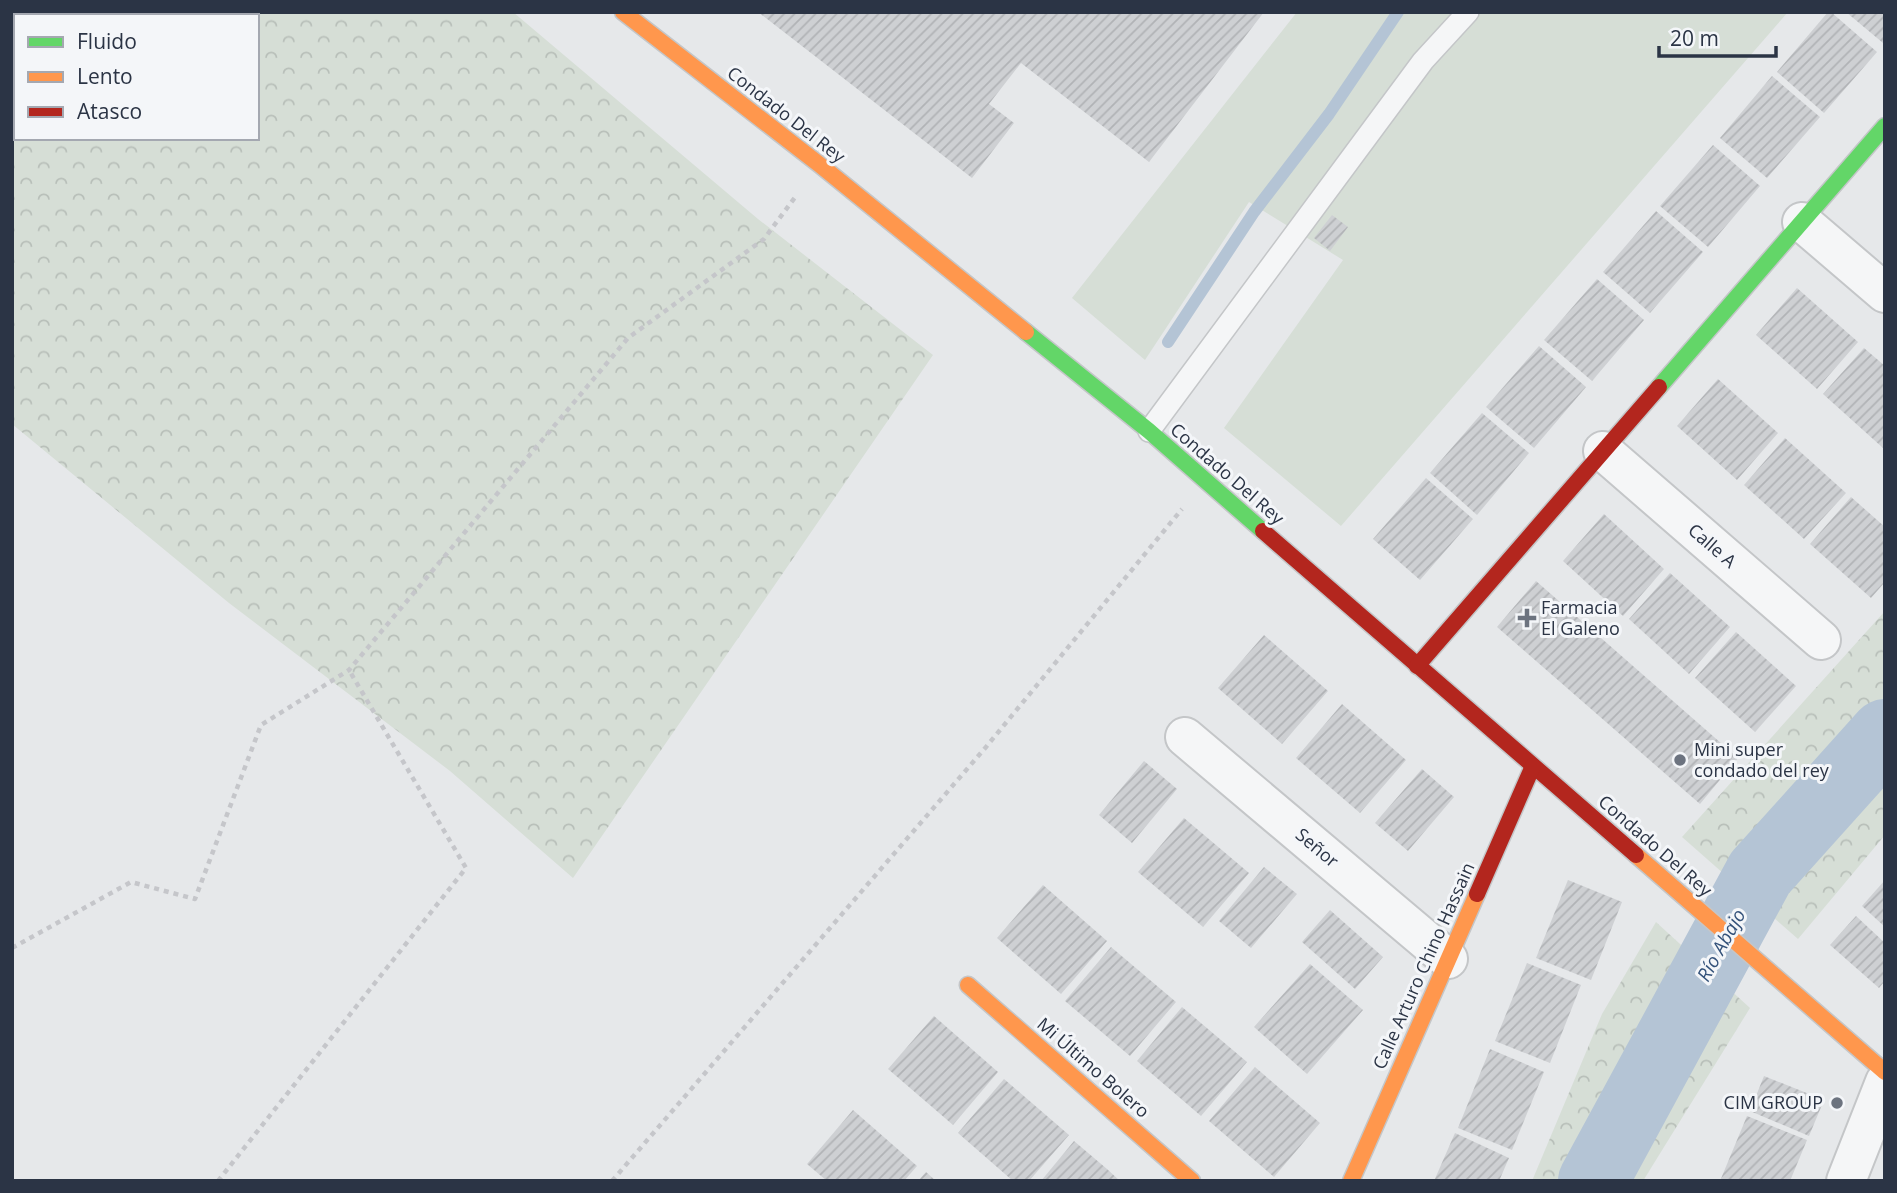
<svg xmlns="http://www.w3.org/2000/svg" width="1897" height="1193" font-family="'Open Sans',sans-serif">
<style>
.green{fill:#d6ded6}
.forest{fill:url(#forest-crowns);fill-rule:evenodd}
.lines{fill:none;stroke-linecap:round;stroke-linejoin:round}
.stream{stroke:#b4c4d5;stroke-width:12}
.river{stroke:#b4c4d5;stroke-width:70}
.building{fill:url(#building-hatch)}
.lane-casing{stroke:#c4c6c8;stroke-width:24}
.street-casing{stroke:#c4c6c8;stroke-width:42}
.fast-casing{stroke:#c4c6c8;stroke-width:19}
.slow-casing{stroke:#c4c6c8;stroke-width:19}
.jam-casing{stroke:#c4c6c8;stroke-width:19}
.path{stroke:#c5c6ca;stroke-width:4.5;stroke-dasharray:5 5;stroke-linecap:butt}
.lane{stroke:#f5f6f7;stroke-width:21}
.street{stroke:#f5f6f7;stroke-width:38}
.fast{stroke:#63d668;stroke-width:16}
.slow{stroke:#ff974d;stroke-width:16}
.jam{stroke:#b3261e;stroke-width:16}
.poi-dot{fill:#6c737f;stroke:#f4f6f9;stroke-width:2.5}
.labels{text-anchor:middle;stroke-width:6;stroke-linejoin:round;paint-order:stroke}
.street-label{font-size:18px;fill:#2b3445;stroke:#f4f6f9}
.poi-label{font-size:18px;fill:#2b3445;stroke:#f4f6f9;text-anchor:start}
.water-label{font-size:19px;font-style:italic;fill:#34527a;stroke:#f4f6f9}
</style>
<defs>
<pattern id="forest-crowns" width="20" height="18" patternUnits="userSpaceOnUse" patternTransform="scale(1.75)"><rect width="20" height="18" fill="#d6ded6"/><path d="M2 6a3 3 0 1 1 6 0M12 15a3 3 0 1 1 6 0" fill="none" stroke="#b8bfb9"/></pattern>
<pattern id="building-hatch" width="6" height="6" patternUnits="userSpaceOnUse" patternTransform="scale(1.75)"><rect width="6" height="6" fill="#ced0d3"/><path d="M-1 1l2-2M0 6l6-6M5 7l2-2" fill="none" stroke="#b1b3b6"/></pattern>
</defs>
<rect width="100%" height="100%" fill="#e6e8ea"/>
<polygon class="green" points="1297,12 1788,12 1341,526 1224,428 1343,260 1249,202 1145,360 1072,298"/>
<g class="forest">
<path d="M12 12H513L758 219 933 355 573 878 450 771 229 603 12 424ZM16 16H257V138H16Z"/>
<polygon points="1885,611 1885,835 1798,939 1682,837"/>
<polygon points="1656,922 1750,1008 1643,1181 1532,1181 1602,1014"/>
</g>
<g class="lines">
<polyline class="stream" points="1168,342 1254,212 1329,114 1398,12"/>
<polyline class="river" points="1593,1181 1760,873 1885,734"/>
</g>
<g class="building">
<polygon points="758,12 1264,12 1149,162 1021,63 989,104 1014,123 972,178"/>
<polygon points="1828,12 1831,12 1877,52 1824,113 1777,72"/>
<polygon points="1846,12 1885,12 1885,41 1883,43"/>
<polygon points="1772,76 1820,117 1767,178 1720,138"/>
<polygon points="1713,145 1760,186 1708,247 1660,206"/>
<polygon points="1656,211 1703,252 1650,313 1603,272"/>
<polygon points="1332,215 1348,227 1330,251 1314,238"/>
<polygon points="1597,279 1644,320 1592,381 1544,340"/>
<polygon points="1797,288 1858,342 1817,389 1756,335"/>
<polygon points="1539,346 1586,387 1534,448 1486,407"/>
<polygon points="1864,348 1885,366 1883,448 1823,394"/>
<polygon points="1718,379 1778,433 1737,480 1677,426"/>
<polygon points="1482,413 1529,453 1477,515 1430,473"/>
<polygon points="1785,438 1846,493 1804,539 1744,485"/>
<polygon points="1426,478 1473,519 1420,580 1373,539"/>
<polygon points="1851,497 1885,527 1885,582 1871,598 1810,544"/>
<polygon points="1604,514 1664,569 1623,616 1563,561"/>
<polygon points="1670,573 1730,627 1689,674 1629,619"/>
<polygon points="1536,581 1738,758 1700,804 1497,627"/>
<polygon points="1736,632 1796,686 1755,732 1695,678"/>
<polygon points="1264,635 1328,691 1282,744 1218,688"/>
<polygon points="1342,704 1406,760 1360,813 1296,758"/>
<polygon points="1144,761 1177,789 1132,843 1099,815"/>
<polygon points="1422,769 1454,797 1408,851 1375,823"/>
<polygon points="1184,818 1249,873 1203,927 1138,872"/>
<polygon points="1264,867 1297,894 1251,948 1219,921"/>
<polygon points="1568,880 1622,902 1591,980 1536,958"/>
<polygon points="1885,880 1885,927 1862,906"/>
<polygon points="1043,885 1107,941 1061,994 997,938"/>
<polygon points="1330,910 1383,957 1355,989 1302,942"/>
<polygon points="1856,916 1885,943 1885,981 1879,988 1830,945"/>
<polygon points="1111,947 1176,1002 1130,1056 1065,1001"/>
<polygon points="1527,963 1581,985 1550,1063 1495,1041"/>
<polygon points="1310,964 1363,1010 1307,1074 1254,1027"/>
<polygon points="1182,1007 1247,1062 1201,1116 1137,1061"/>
<polygon points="934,1016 998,1072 953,1125 888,1069"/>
<polygon points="1490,1049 1544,1072 1512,1150 1458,1128"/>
<polygon points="1255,1067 1320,1123 1274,1177 1209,1121"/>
<polygon points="1764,1076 1824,1100 1809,1136 1750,1111"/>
<polygon points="1004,1079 1069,1135 1029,1181 1013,1181 958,1133"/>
<polygon points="853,1110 917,1166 904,1181 827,1181 807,1164"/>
<polygon points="1747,1116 1807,1140 1790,1181 1720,1181"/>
<polygon points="1455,1133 1509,1158 1499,1181 1434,1181"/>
<polygon points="1074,1141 1107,1169 1120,1181 1041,1181"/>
<polygon points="926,1172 936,1181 918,1181"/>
</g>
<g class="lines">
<g class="lane-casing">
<polyline id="lane" points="1149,431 1423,61 1468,12"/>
</g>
<g class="street-casing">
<g id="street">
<polyline points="1802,222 1885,293"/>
<polyline points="1603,451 1821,640"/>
<polyline points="1185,737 1448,959"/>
<polyline points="1846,1181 1885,1082"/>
</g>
</g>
<g class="fast-casing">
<g id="fast">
<polyline points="1026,332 1149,431 1263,531"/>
<polyline points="1659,387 1885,126"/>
</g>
</g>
<g class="slow-casing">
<g id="slow">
<polyline points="623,12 820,165 1026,332"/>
<polyline points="1636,855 1885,1072"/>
<polyline points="968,985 1192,1181"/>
<polyline points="1351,1181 1477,894"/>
</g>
</g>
<g class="jam-casing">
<g id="jam">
<polyline points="1263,531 1636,855"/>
<polyline points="1417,666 1659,387"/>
<polyline points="1477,894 1533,766"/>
</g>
</g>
<g class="path">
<polyline points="12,948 131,882 195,899 261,725 349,670 628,338 764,239 796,196"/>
<polyline points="218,1181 466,868 349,670"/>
<polyline points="612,1181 986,747 1182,509"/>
</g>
<use href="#lane" class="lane"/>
<use href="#street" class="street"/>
<use href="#fast" class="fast"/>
<use href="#slow" class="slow"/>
<use href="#jam" class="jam"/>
</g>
<g class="poi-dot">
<path d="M1523.5 607.5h7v7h7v7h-7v7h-7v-7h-7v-7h7z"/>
<circle cx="1680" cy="760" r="7"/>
<circle cx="1837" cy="1103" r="7"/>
</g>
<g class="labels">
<g class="street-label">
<text transform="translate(786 115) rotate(38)" y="6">Condado Del Rey</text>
<text transform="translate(1227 474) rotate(41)" y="6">Condado Del Rey</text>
<text transform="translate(1712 546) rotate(41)" y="6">Calle A</text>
<text transform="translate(1655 846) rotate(41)" y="6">Condado Del Rey</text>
<text transform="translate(1317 848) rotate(40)" y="6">Señor</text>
<text transform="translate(1424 966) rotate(-66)" y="6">Calle Arturo Chino Hassain</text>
<text transform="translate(1093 1068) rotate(41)" y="6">Mi Último Bolero</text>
</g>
<g class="poi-label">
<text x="1541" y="614">Farmacia<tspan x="1541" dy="21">El Galeno</tspan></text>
<text x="1694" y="756">Mini super<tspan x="1694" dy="21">condado del rey</tspan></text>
<text x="1823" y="1109" text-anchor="end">CIM GROUP</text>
</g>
<g class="water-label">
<text transform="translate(1721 945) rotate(-61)" y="7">Río Abajo</text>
</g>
</g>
<rect width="1897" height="1193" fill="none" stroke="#2b3445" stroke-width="28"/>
<rect x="14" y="14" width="245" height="126" fill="#f4f6f9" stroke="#a4a8b1" stroke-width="2"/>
<rect x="28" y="37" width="35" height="10" fill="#63d668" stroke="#a4a8b1" stroke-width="2"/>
<text x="77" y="49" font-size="21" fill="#2b3445">Fluido</text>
<rect x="28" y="72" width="35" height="10" fill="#ff974d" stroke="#a4a8b1" stroke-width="2"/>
<text x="77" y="84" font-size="21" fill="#2b3445">Lento</text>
<rect x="28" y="107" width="35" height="10" fill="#b3261e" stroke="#a4a8b1" stroke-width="2"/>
<text x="77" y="119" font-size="21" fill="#2b3445">Atasco</text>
<path d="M1659 46v10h117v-10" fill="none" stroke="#2b3445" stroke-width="3.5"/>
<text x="1670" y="46" font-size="21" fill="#2b3445" stroke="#f4f6f9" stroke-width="5" paint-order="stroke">20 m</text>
</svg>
